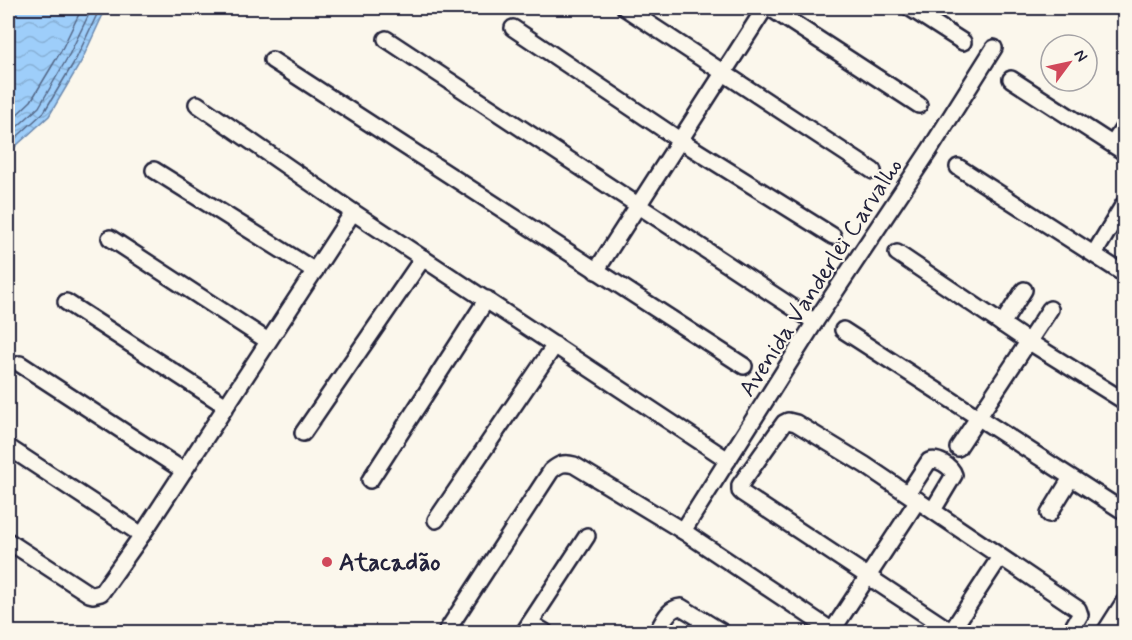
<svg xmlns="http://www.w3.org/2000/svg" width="1132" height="640" font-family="Mynerve,sans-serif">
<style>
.water{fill:url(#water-waves);stroke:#6c89ae;stroke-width:1.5}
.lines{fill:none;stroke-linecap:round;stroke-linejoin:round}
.shore{stroke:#546787;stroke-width:1.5}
.stream{stroke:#6c89ae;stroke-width:4}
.street-casing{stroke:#22223b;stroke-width:20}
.street{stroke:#fbf7ec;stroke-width:15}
.poi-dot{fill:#d1495b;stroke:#fbf7ec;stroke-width:2}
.labels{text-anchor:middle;stroke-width:4.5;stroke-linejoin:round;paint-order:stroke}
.street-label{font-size:24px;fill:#22223b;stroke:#fbf7ec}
.poi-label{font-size:24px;font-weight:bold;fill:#22223b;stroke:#fbf7ec;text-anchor:start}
</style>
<defs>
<pattern id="water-waves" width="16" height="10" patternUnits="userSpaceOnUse" patternTransform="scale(1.5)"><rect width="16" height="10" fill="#9ecefa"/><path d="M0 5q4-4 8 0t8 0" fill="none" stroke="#88b1d7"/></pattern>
</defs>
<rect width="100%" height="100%" fill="#fbf7ec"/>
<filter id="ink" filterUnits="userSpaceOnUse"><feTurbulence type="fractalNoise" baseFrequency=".0167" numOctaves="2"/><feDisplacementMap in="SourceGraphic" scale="12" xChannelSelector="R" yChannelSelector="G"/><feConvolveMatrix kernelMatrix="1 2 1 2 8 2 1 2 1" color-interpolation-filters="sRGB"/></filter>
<g filter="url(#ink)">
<polygon class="water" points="8,8 106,8 81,62 49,116 8,153"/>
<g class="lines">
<g class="shore">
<polyline points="8,123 31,101 61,51 82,8"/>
<polyline points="8,135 39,107 69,55 92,8"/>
<polyline points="8,145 44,112 76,59 100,8"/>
</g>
<polyline class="stream" points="1114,8 1124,11"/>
<g class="street-casing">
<g id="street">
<polyline points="625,8 873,171"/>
<polyline points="770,8 919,105"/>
<polyline points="910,8 963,42"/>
<polyline points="513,28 681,141 833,236"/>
<polyline points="386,39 815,322"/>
<polyline points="272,60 744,366"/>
<polyline points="1011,79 1124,152"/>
<polyline points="197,104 353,212 728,460"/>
<polyline points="1113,144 1124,127"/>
<polyline points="958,167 1124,274"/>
<polyline points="154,170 315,271"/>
<polyline points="110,238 268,341"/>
<polyline points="897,253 1020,336 1124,401"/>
<polyline points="1094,254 1124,204"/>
<polyline points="596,271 765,8"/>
<polyline points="66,302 226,406"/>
<polyline points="1002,324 1024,290"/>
<polyline points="843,330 1120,509 1124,509"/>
<polyline points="20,364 184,471"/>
<polyline points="303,433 423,258"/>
<polyline points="8,447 142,535"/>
<polyline points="958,448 1050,309"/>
<polyline points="370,480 487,299"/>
<path d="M908 493 929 461C938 458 951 466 954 475L933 510"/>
<polyline points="1049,514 1071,478"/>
<polyline points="436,520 555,345"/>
<polyline points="683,531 815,322 929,151 994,48"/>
<polyline points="8,541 89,594 93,595 101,593 142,535 353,212"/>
<polyline points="704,621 722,632"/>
<polyline points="530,623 545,632"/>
<polyline points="832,631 918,500"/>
<path d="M446 632 551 471C559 464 564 462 574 465L683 531 834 632"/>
<polyline points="524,632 587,536"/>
<path d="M657 632C663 622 668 608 681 607L704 621 696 632"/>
<polyline points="951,632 1000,557"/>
<polyline points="952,632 742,493 740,491 740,485 784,423 788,421 796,423 865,465 1075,607 1078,609 1080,615 1070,632"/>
<polyline points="1105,632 1124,602"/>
</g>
</g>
<use href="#street" class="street"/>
</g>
</g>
<circle class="poi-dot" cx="327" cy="562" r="6"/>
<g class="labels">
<g class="street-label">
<text transform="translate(820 277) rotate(-57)" y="8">Avenida Vanderlei Carvalho</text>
</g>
<g class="poi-label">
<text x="339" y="570">Atacadão</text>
</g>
</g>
<rect width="1132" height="640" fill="none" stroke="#fbf7ec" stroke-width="30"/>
<rect x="15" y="15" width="1102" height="610" fill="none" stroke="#22223b" stroke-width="2" filter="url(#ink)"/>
<g transform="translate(1069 63) rotate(57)"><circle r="28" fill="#fbf7ec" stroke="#a4a2a5" stroke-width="1.5"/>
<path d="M0-4.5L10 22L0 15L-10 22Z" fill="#d1495b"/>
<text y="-9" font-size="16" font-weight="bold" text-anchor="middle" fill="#22223b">N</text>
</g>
</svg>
